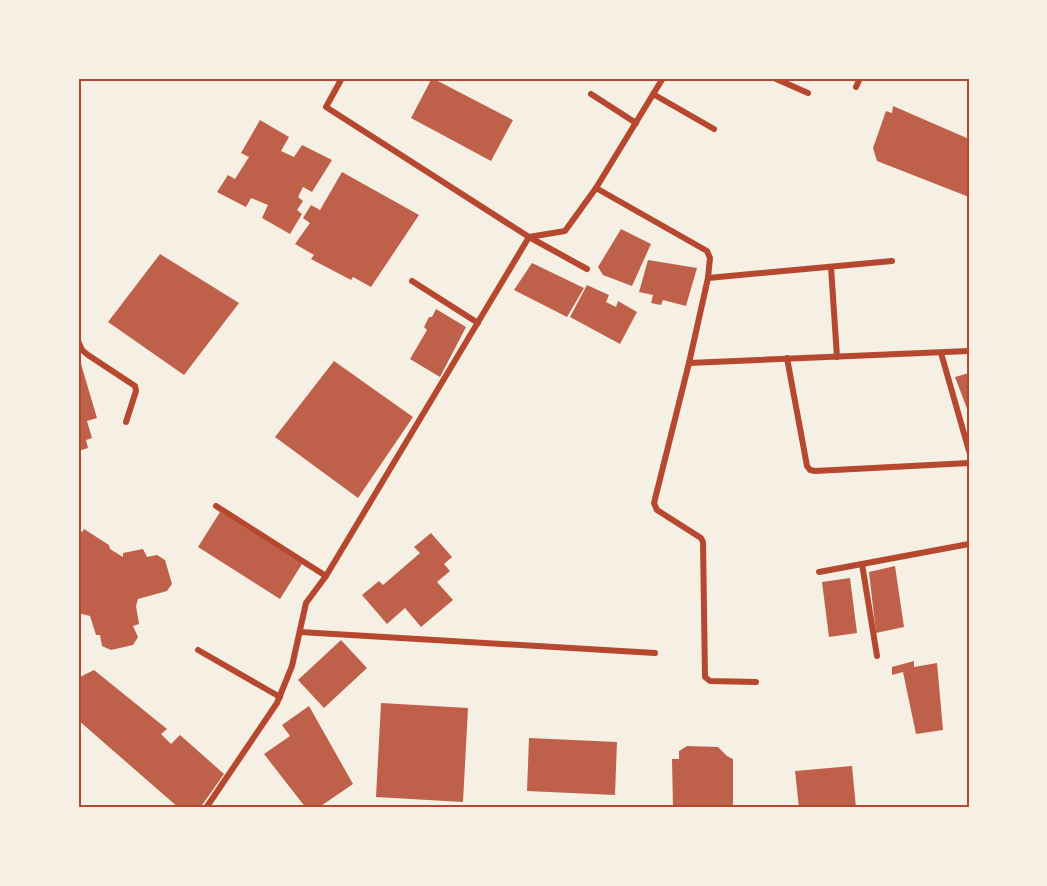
<svg xmlns="http://www.w3.org/2000/svg" width="1047" height="886" font-family="Rubik,sans-serif">
<style>
.building{fill:#bf614a}
.lines{fill:none;stroke-linecap:round;stroke-linejoin:round}
.minor{stroke:#b5482f;stroke-width:6}
.neatline{fill:none;stroke:#b5482f;stroke-width:2}
</style>
<rect width="100%" height="100%" fill="#f6efe4"/>
<g class="building">
<polygon points="432,78 513,120 491,161 411,118"/>
<polygon points="893,106 969,139 969,197 877,161 873,148 886,111 892,113"/>
<polygon points="260,120 289,137 281,151 294,157 302,145 332,160 312,192 303,187 298,197 303,201 297,210 302,214 290,234 262,218 268,205 251,198 246,207 217,192 228,175 235,179 249,157 241,153"/>
<polygon points="342,172 419,215 371,287 353,277 351,280 311,259 314,255 295,244 310,223 303,218 311,205 320,210"/>
<polygon points="621,229 651,244 632,286 603,275 598,267"/>
<polygon points="160,254 239,303 184,375 108,322"/>
<polygon points="648,260 697,268 686,306 663,300 661,305 651,303 653,295 639,292"/>
<polygon points="532,263 584,288 567,317 514,290"/>
<polygon points="587,285 609,295 606,302 616,307 618,301 637,312 620,344 570,317"/>
<polygon points="436,309 466,327 440,377 410,359 427,330 424,327 429,317 432,317"/>
<polygon points="334,361 413,417 358,498 275,437"/>
<polygon points="81,364 97,418 87,421 92,438 86,440 88,448 78,451 78,365"/>
<polygon points="969,373 969,414 955,377"/>
<polygon points="220,512 302,564 280,599 198,547"/>
<polygon points="78,529 82,532 84,529 109,545 110,549 123,557 123,553 143,549 147,557 157,555 165,560 172,584 167,591 138,599 136,606 139,624 133,626 138,637 133,645 111,650 102,646 100,635 96,635 90,616 78,613"/>
<polygon points="431,533 452,557 444,564 450,571 437,582 453,600 421,627 405,608 387,624 362,595 379,581 383,585 420,553 414,547"/>
<polygon points="895,566 904,627 876,633 869,572"/>
<polygon points="850,578 857,633 829,637 822,582"/>
<polygon points="341,640 367,668 324,708 298,680"/>
<polygon points="914,661 914,667 937,663 943,730 916,734 903,672 892,675 892,667"/>
<polygon points="94,670 167,729 161,734 171,744 180,735 224,774 200,808 179,808 78,720 78,678"/>
<polygon points="381,703 468,708 463,802 376,797"/>
<polygon points="309,706 353,784 318,808 306,808 264,754 290,736 282,725"/>
<polygon points="529,738 617,742 615,795 527,791"/>
<polygon points="687,746 718,747 727,756 733,759 733,808 673,808 672,759 679,759 679,751"/>
<polygon points="852,766 856,808 799,808 795,771"/>
</g>
<g class="lines">
<g class="minor">
<polyline points="342,78 326,107 529,237 587,269"/>
<polyline points="774,78 808,93"/>
<polyline points="856,87 860,78"/>
<polyline points="591,94 636,123"/>
<polyline points="653,94 714,129"/>
<polyline points="596,188 707,251 710,258 708,278 689,363 654,503 657,510 701,538 703,542 705,677 710,681 756,682"/>
<polyline points="831,267 837,357"/>
<polyline points="708,278 892,261"/>
<polyline points="412,281 478,323"/>
<polyline points="78,341 82,350 88,355 135,386 136,391 126,422"/>
<polyline points="941,353 969,451"/>
<polyline points="787,358 807,466 810,470 815,471 969,463"/>
<polyline points="689,363 969,351"/>
<polyline points="216,506 326,576"/>
<polyline points="862,564 877,656"/>
<polyline points="819,572 969,544"/>
<polyline points="300,632 655,653"/>
<polyline points="198,650 280,697"/>
<polyline points="206,808 277,703 292,666 306,603 326,576 529,237 565,231 596,188 663,78"/>
</g>
</g>
<rect width="1047" height="886" fill="none" stroke="#f6efe4" stroke-width="159"/>
<rect x="80" y="80" width="888" height="726" class="neatline"/>
</svg>
